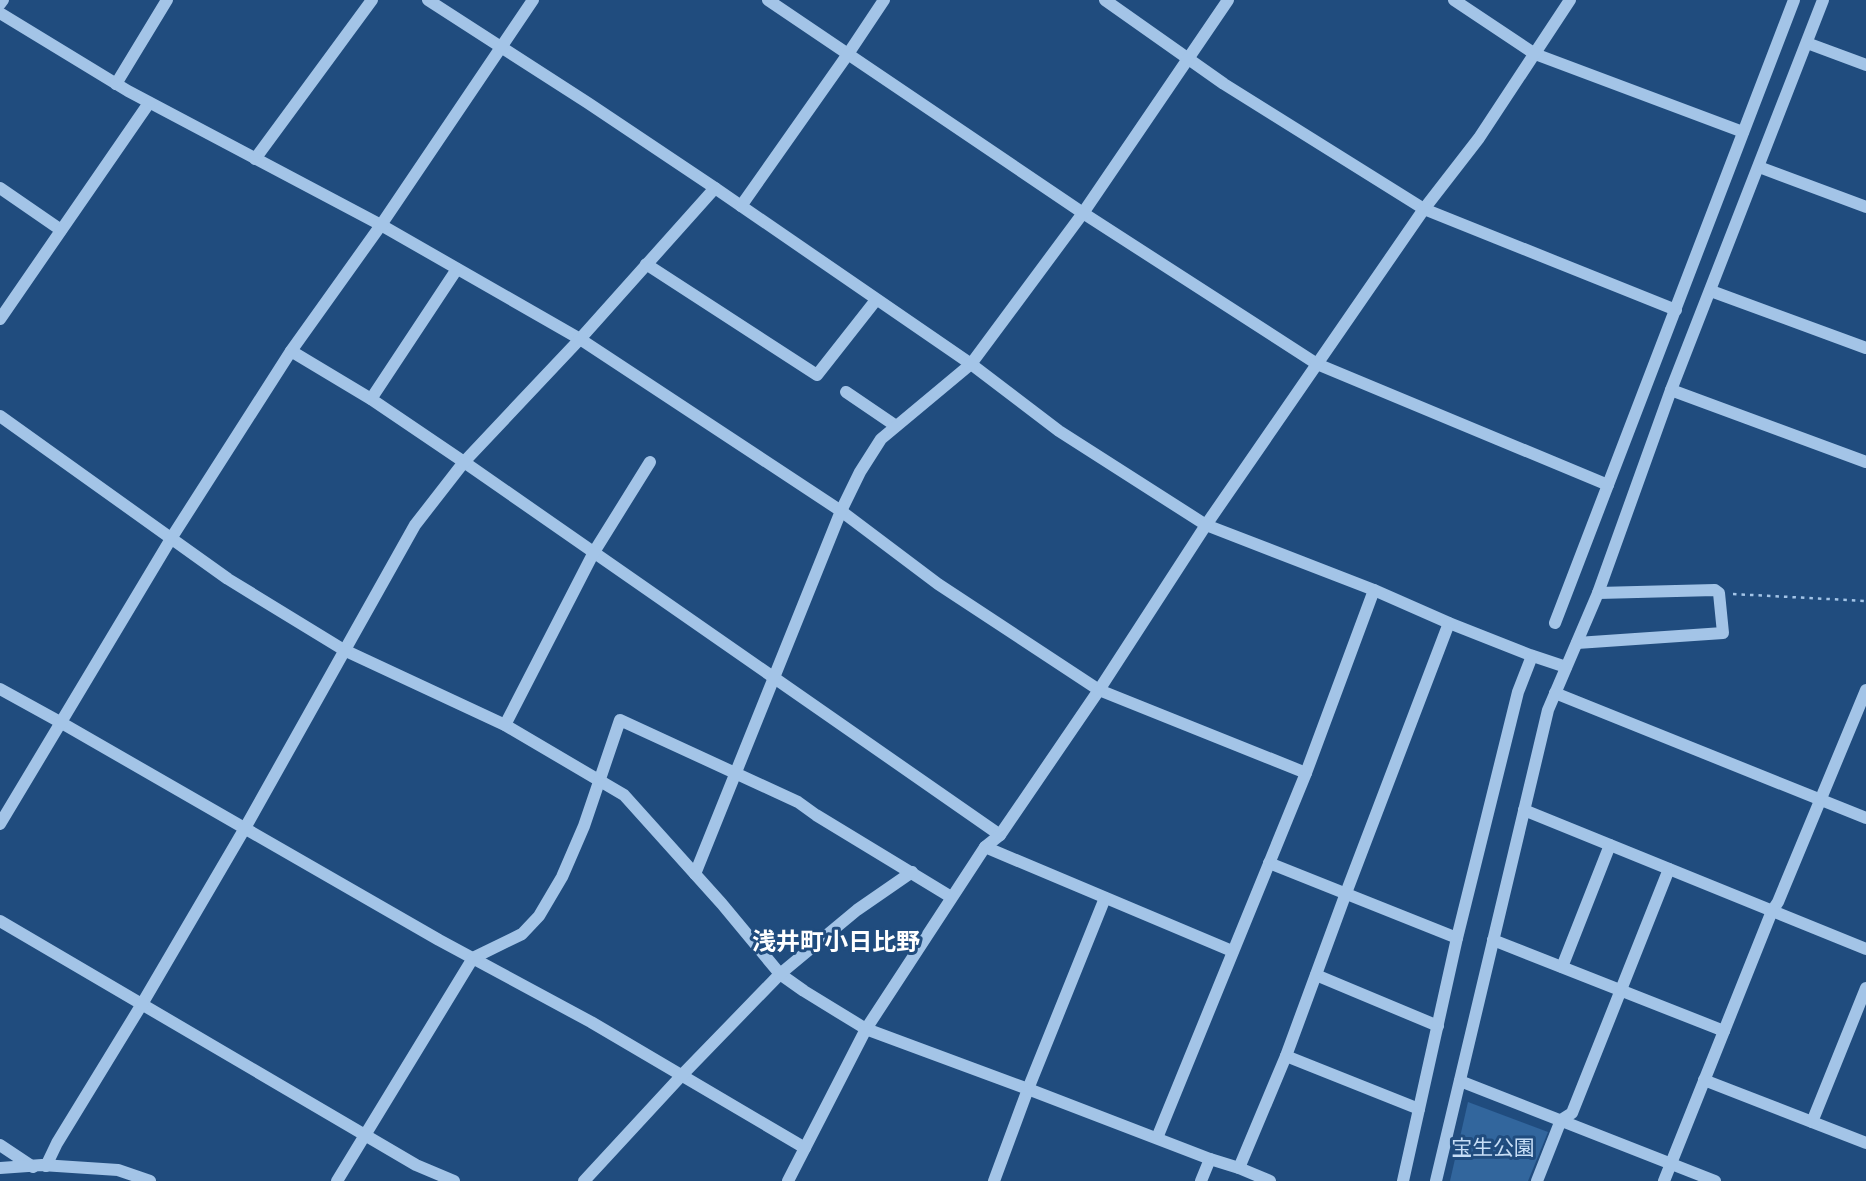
<svg xmlns="http://www.w3.org/2000/svg" width="1866" height="1181" font-family="'PT Sans','Noto Sans JP',sans-serif">
<style>
.green{fill:#32669d}
.lines{fill:none;stroke-linecap:round;stroke-linejoin:round}
.path{stroke:#a3c4e7;stroke-width:2.5;stroke-dasharray:3.5 5;stroke-linecap:butt}
.minor{stroke:#a3c4e7;stroke-width:12}
.labels{text-anchor:middle;stroke-width:6;stroke-linejoin:round;paint-order:stroke}
.park-label{font-size:21px;fill:#c7def6;stroke:#204c7e}
.quarter-label{font-size:24px;font-weight:bold;fill:#fff;stroke:#204c7e}
</style>
<rect width="100%" height="100%" fill="#204c7e"/>
<polygon class="green" points="1468,1102 1548,1132 1528,1181 1450,1181"/>
<g class="lines">
<polyline class="path" points="1733,594 1866,601"/>
<g class="minor">
<polyline points="428,0 588,103 715,188 971,364 1059,431 1206,525 1374,590 1449,623 1530,655 1566,667"/>
<polyline points="768,0 1083,213 1317,364 1608,485"/>
<polyline points="1105,0 1224,84 1424,209 1676,310"/>
<polyline points="1454,0 1535,54 1743,132"/>
<polyline points="0,4 3,0"/>
<polyline points="0,13 128,91 381,225 580,339 841,511 938,584 1099,690 1306,773"/>
<polyline points="1807,43 1866,65"/>
<polyline points="116,84 167,0"/>
<polyline points="255,159 372,0"/>
<polyline points="1759,167 1866,207"/>
<polyline points="0,188 61,230"/>
<polyline points="741,206 848,54 884,0"/>
<polyline points="646,264 817,375 876,300"/>
<polyline points="1711,291 1866,348"/>
<polyline points="0,319 149,103"/>
<polyline points="291,351 371,399 464,462 1000,835"/>
<polyline points="1671,390 1866,462"/>
<polyline points="846,392 896,426"/>
<polyline points="371,399 457,269"/>
<polyline points="0,416 228,579 344,650 505,725 624,795 722,904 780,974 804,991 866,1029 1028,1089 1210,1159 1239,1168 1270,1181"/>
<polyline points="1555,623 1794,0"/>
<polyline points="1577,643 1723,633 1719,593 1715,590 1598,593"/>
<polyline points="0,689 60,722 439,940 591,1022 805,1148"/>
<polyline points="1555,693 1866,818"/>
<polyline points="505,725 594,552 650,462"/>
<polyline points="1524,810 1866,949"/>
<polyline points="0,824 172,537 291,351 381,225 533,0"/>
<polyline points="985,847 1232,951"/>
<polyline points="1269,863 1457,938"/>
<polyline points="695,874 841,511 860,472 881,439 971,364 1083,213 1228,0"/>
<polyline points="0,921 416,1165 454,1181"/>
<polyline points="1493,940 1724,1031"/>
<polyline points="1562,967 1610,845"/>
<polyline points="1316,975 1438,1026"/>
<polyline points="1286,1056 1419,1109"/>
<polyline points="1704,1080 1866,1143"/>
<polyline points="1460,1081 1715,1181"/>
<polyline points="1812,1122 1866,988"/>
<polyline points="1157,1138 1306,773 1374,590"/>
<polyline points="0,1145 33,1167"/>
<polyline points="46,1166 57,1143 142,1004 245,828 415,525 464,462 580,339 715,188"/>
<polyline points="0,1168 42,1165 118,1170 150,1181"/>
<polyline points="1239,1168 1286,1056 1346,893 1449,623"/>
<polyline points="337,1181 473,958 522,934 539,916 562,877 584,826 620,720 798,802 816,815 951,897"/>
<polyline points="584,1181 682,1075 780,974 857,910 912,872"/>
<polyline points="788,1181 866,1029 985,847 1000,835 1099,690 1206,525 1424,209 1479,138 1570,0"/>
<polyline points="994,1181 1028,1089 1105,898"/>
<polyline points="1201,1181 1210,1159"/>
<polyline points="1403,1181 1457,938 1518,692 1532,656"/>
<polyline points="1436,1181 1548,710 1598,593 1671,390 1823,0"/>
<polyline points="1537,1181 1561,1120 1572,1113 1669,869"/>
<polyline points="1664,1181 1772,911 1778,902 1866,690"/>
</g>
</g>
<g class="labels">
<g class="park-label">
<text x="1493" y="1155">宝生公園</text>
</g>
<g class="quarter-label">
<text x="836" y="950">浅井町小日比野</text>
</g>
</g>
</svg>
